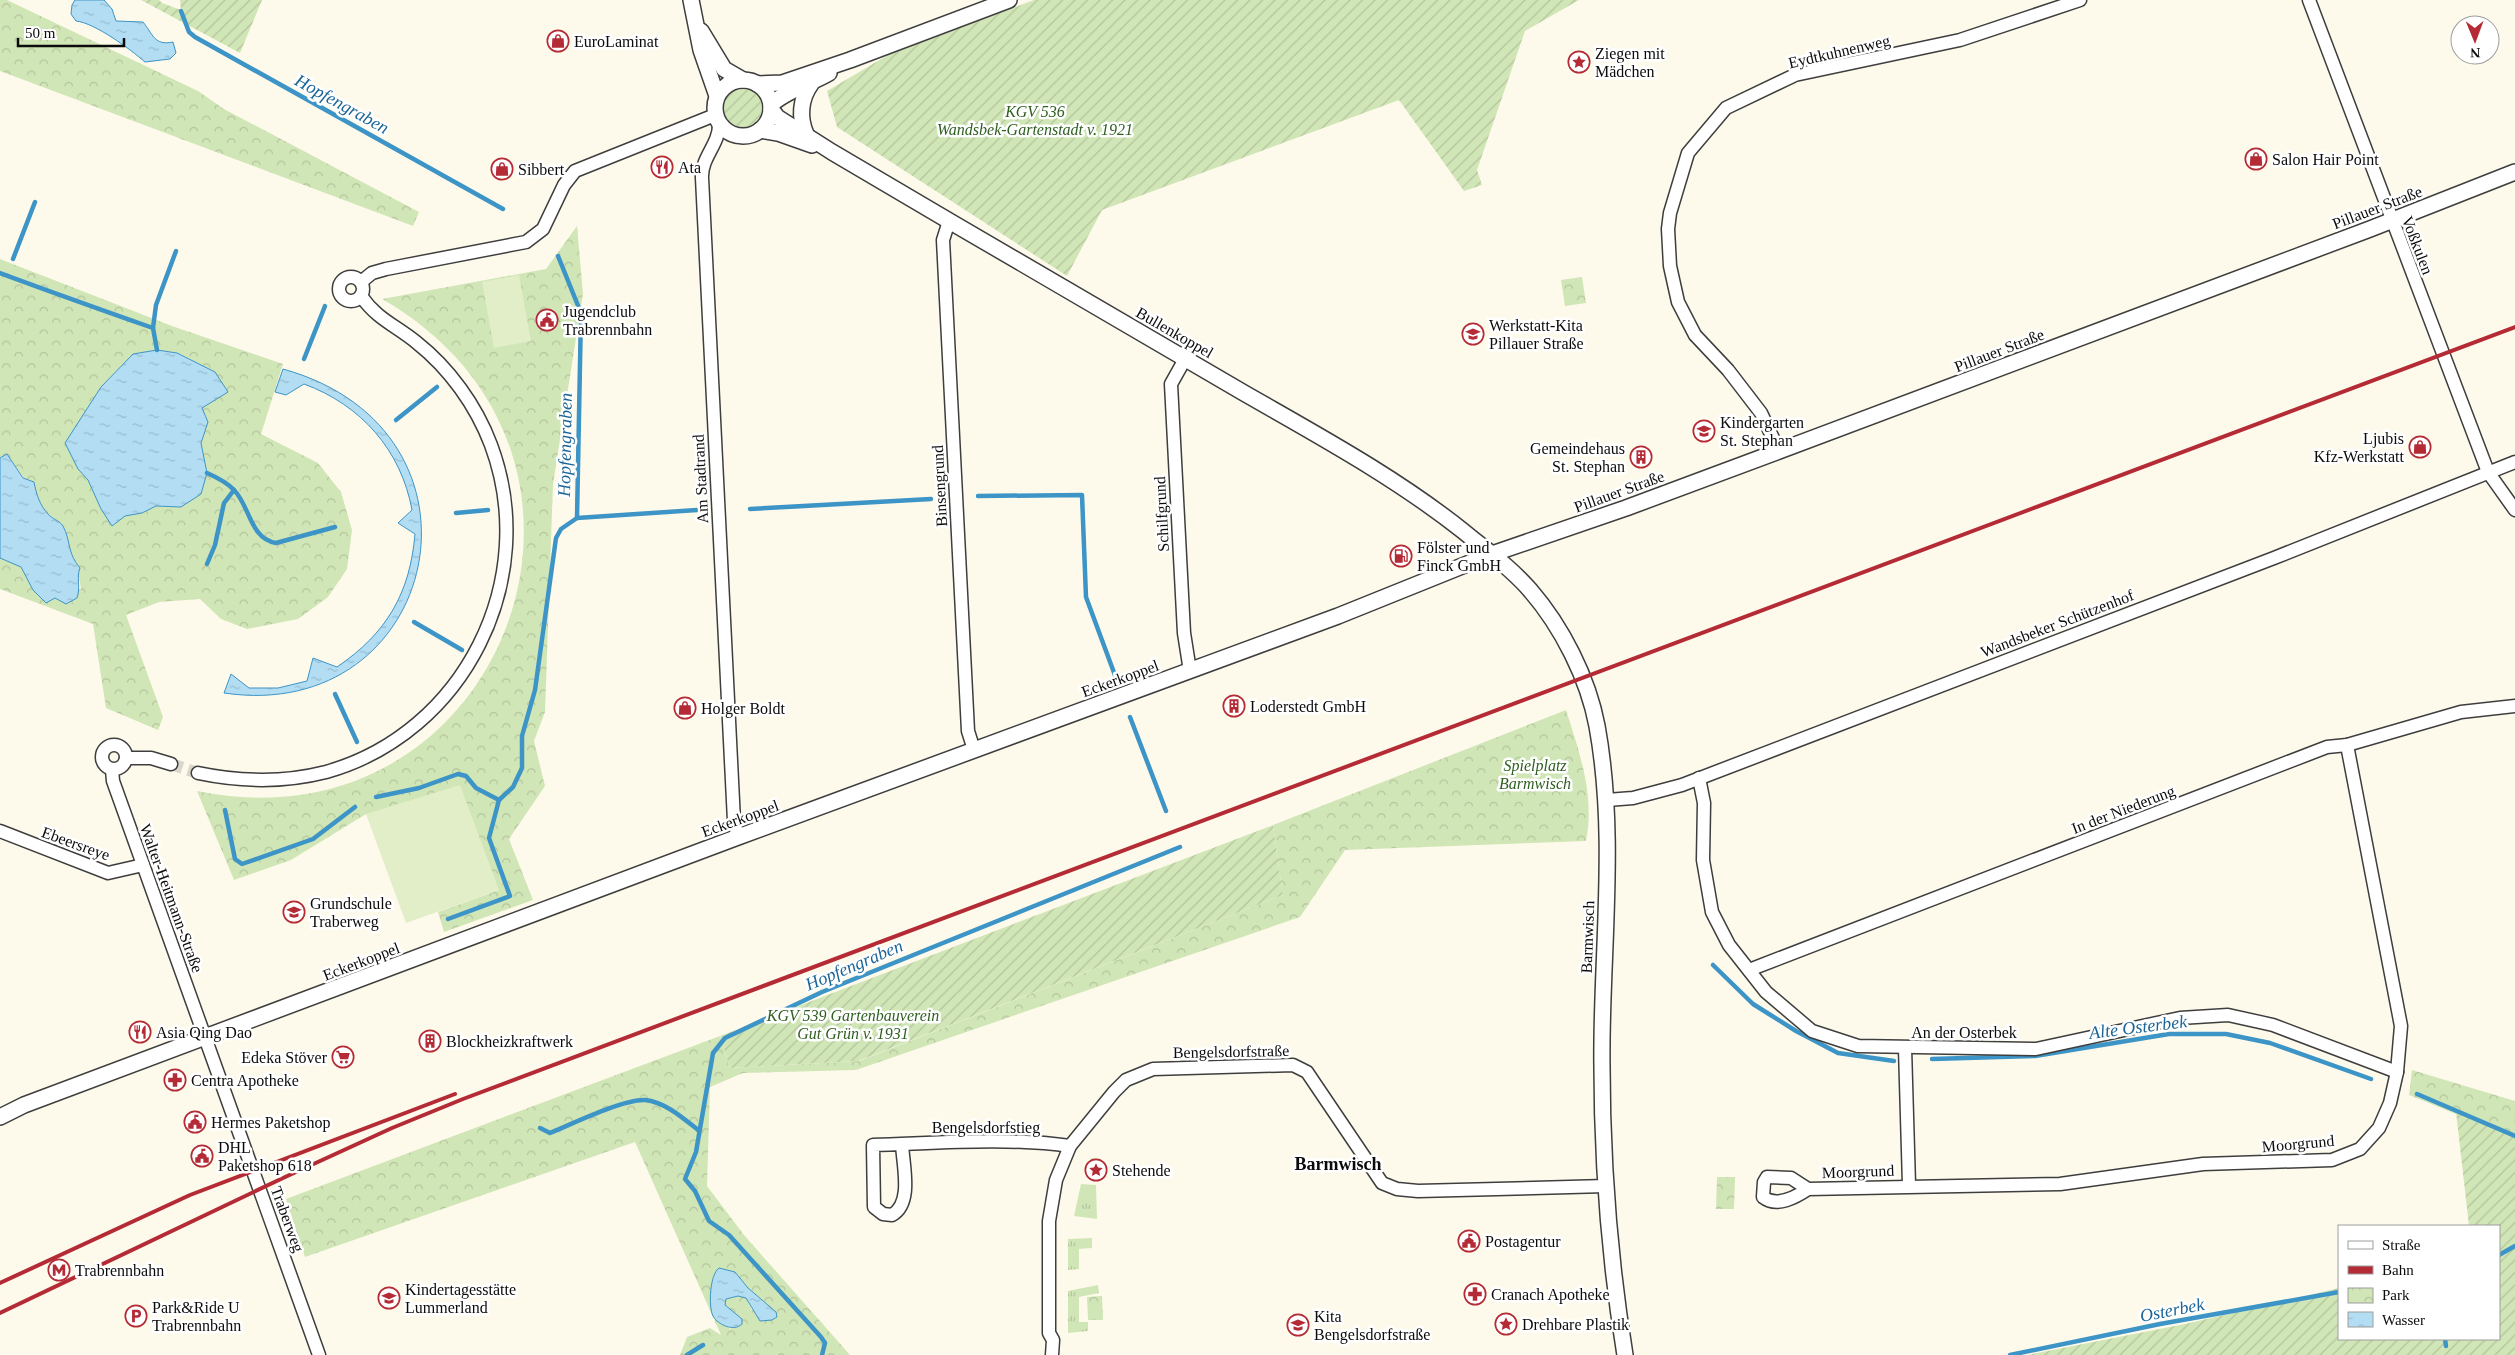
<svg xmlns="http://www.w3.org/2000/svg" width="2515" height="1355" font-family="Georgia,serif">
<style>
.grass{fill:url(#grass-tufts)}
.park{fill:url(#park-crowns);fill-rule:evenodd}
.garden{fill:url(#garden-furrows)}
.pitch{fill:#e2eec8}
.water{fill:url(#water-ripples);stroke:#3d94c6}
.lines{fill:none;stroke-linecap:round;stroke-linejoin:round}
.stream{stroke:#3d94c6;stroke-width:4.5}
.minor-tunnel{stroke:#dad6c9;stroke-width:12;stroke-dasharray:12 6;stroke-linecap:butt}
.minor-casing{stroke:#3e3e3e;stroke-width:15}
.tertiary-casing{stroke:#3e3e3e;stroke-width:18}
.minor{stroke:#fff;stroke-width:12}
.tertiary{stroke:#fff;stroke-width:15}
.rail{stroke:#b42b36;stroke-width:4}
.labels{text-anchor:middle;stroke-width:5;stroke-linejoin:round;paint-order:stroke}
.poi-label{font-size:16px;fill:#0b0b0b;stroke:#fff;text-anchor:start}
.street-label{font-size:16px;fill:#0b0b0b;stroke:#fff}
.park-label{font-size:16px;font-style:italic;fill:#2f5f20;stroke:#fff}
.water-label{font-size:18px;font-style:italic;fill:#1c6596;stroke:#fff}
.neighbourhood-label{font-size:18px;font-weight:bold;fill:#0b0b0b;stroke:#fff}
</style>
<defs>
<pattern id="grass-tufts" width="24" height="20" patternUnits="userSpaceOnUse" patternTransform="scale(1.25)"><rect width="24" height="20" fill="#d1e6b7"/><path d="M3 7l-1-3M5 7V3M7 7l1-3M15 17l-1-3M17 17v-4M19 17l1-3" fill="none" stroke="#b2c49c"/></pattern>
<pattern id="park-crowns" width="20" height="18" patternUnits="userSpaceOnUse" patternTransform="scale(1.25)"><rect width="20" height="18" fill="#d1e6b7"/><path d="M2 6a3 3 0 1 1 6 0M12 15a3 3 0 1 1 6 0" fill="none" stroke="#b2c49c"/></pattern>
<pattern id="garden-furrows" width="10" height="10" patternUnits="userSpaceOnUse" patternTransform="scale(1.25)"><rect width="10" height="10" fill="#d1e6b7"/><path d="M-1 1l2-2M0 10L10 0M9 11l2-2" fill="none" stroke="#b2c49c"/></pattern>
<pattern id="water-ripples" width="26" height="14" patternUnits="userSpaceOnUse" patternTransform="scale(1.25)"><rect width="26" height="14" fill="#b2ddf3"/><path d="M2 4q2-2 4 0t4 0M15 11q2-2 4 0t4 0" fill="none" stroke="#98bccf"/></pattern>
</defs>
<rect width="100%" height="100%" fill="#fefaeb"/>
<g class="grass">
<polygon points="1091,1158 1101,1159 1102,1172 1085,1173"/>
<polygon points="1081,1184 1096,1185 1097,1219 1074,1216"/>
<polygon points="1092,1238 1092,1248 1079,1249 1079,1269 1068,1270 1068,1239"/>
<polygon points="1098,1285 1099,1293 1079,1297 1079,1322 1088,1322 1088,1331 1068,1333 1068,1291"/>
</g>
<g class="park">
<polygon points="0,0 7,0 198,91 224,109 419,212 413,226 0,71"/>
<path d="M577 226 583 294 553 484 545 712 534 741 545 786 509 839 533 900 444 932 438 912 499 890 366 814 291 860 234 880 197 791C503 854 654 455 382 299L546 269Z"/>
<path d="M0 259 172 326 283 364 261 434 318 463 341 492 352 530 347 569 328 597 298 619 247 629 221 619 200 599 159 602 126 615 163 717 158 730 106 708 93 624 0 589V558H3L21 567 33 590 54 598 81 589 78 573 80 568C67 553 71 541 63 526 59 520 52 519 48 514 40 505 36 493 34 482L24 478 7 454 0 458ZM157 350 177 353 193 361 202 408 208 422 201 443 207 473 181 507 156 506 142 513 125 516 101 509 88 480 66 442 101 387 133 354Z"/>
<polygon points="1582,277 1586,303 1565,306 1561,280"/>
<path d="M1566 710C1580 754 1595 796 1586 841L1345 850 1300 917 856 1070 743 1073 710 1087 707 1186 744 1235 850 1355H680L687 1337 710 1328 721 1335 635 1142 305 1257 286 1199 720 1036 730 1068 859 1061 1283 895 1273 825ZM735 1272 748 1288 776 1312 752 1310 746 1298 738 1296 726 1299 725 1305 731 1310V1329L714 1319 712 1305Z"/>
<polygon points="2412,1070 2515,1101 2515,1138 2409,1095"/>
<polygon points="1717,1177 1735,1177 1734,1209 1716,1209"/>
<polygon points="1102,1296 1103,1320 1088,1320 1087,1297"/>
</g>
<g class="garden">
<polygon points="141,0 159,0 162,3 181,10 180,0 262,0 240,53"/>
<polygon points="1034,0 1579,0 1525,31 1477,170 1482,185 1464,191 1399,100 1102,210 1067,276 837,127 827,91 888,55"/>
<circle cx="742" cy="108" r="20"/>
<polygon points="1273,825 1283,895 858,1061 730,1068 720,1036"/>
<polygon points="2456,1112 2515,1138 2515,1355 2027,1355 2185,1324 2339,1288 2339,1339 2499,1339 2499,1226 2469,1226"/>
</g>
<g class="pitch">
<polygon points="519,275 531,341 494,348 482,282"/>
<polygon points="460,785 499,890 406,923 366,814"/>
</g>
<g class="water">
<path d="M75 0H104L112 9 116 21 143 22C153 34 154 46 173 42L176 53 170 59 145 62C130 49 95 23 76 21L71 14 72 5Z"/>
<polygon points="157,350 177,353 215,372 228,392 202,408 208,422 201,443 207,473 201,494 181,507 156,506 142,513 125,516 112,526 101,509 88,480 78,469 65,443 101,387 133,354"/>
<path d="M283 369C506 431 440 725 224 693L231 674 249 688H278L307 681 313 658 337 667C387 633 410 593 415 534L398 523 412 510C401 450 361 405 304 384L286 395 275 392Z"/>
<path d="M7 454 23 478 34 482C36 493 40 506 48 514 52 519 59 520 63 526 71 541 67 553 80 568 76 577 81 587 77 598L66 604 55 598 46 603 33 590 21 567 0 558V458Z"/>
<path d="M719 1268 735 1272 748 1288 776 1312 777 1317 772 1320 760 1321 746 1298 738 1296 726 1299 725 1305 742 1319V1324C734 1332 718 1325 713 1316 708 1306 710 1274 719 1268Z"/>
</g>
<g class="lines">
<g class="stream">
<polyline points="181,11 189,32 195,37 503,209"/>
<polyline points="558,256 581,313 577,518 697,510"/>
<polyline points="13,259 35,202"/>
<path d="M0 273C51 292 102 310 153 328L157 350"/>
<polyline points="153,328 156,305 176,251"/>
<polyline points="304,359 325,306"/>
<polyline points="396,420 437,387"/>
<path d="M207 473C216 477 227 482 234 490 250 506 250 539 276 543L335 527"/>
<polyline points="978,496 1082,495 1086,597 1116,678"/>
<polyline points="750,509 931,499"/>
<polyline points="456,513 488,510"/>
<polyline points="207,564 215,545 224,503 234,490"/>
<polyline points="414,622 462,650"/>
<polyline points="335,694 357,742"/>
<polyline points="1130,717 1166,811"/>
<polyline points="376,797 419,788 458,774 466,776 476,788 499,800"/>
<polyline points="225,810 235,859 242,864 313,839 355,807"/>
<polyline points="448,919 510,896 489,838 499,800 513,787 522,768 522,736 535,690 556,538 561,529 577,518"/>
<polyline points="1713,965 1753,1004 1796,1031 1838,1053 1894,1061"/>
<polyline points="1932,1059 2035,1056 2169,1034 2226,1034 2270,1043 2371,1079"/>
<polyline points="2417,1094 2515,1136"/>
<path d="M540 1128 550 1133C572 1124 623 1099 645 1100 665 1102 683 1118 698 1130"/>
<polyline points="2499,1255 2515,1246"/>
<polyline points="2445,1339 2446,1346"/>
<polyline points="687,1355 703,1345"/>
<polyline points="822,1355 825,1343 821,1337 729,1235 709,1221 695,1191 685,1179 696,1152 713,1053 725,1038 822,992 1180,847"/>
<polyline points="2010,1355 2160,1324 2339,1292"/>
</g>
<polyline class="minor-tunnel" points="171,764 198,773"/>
<g class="minor-casing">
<g id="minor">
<polyline points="2309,0 2488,472 2515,510"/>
<path d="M719 123C720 144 701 157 702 178L734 821 738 837"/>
<polyline points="949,221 943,240 968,731 974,750"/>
<circle cx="351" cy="289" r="12"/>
<polyline points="361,282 372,273 386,269 526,242 543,229 564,185 575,171 715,115"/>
<polyline points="1185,359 1171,384 1184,633 1190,671"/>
<polyline points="1779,451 1761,413 1728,370 1695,335 1678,302 1670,266 1668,229 1670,213 1688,153 1726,108 1795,75 1960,40 2080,0"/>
<circle cx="114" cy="757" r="12"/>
<polyline points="126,758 151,758 171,764"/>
<polyline points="112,770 113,781 319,1355"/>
<path d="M198 773C241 782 283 783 326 772 465 733 541 579 491 445 476 405 449 368 416 342 395 325 377 319 361 296"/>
<polyline points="1699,778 1704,803 1703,860 1712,912 1729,945 1766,992 1812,1031 1858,1046 2036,1049 2180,1018 2228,1015 2273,1025 2397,1072"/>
<polyline points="1607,800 1633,798 1682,785 2274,558 2515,462"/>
<polyline points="0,831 108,873 143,865"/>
<polyline points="1749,970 2327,747 2347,745 2461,712 2515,706"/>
<polyline points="1905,1048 1909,1185"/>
<path d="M902 1144C903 1166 913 1203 892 1215L883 1214 874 1207 873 1145C938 1143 1006 1137 1070 1146"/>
<path d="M1808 1189C1796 1197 1777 1208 1763 1197L1764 1182 1767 1177 1791 1178 1808 1189 2060 1184 2203 1164 2332 1160 2360 1149 2379 1128 2390 1103 2397 1072 2401 1026 2347 745"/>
<polyline points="1052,1355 1053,1340 1049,1333 1049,1221 1056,1180 1070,1146 1114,1092 1126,1080 1153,1069 1293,1065 1307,1072 1382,1183 1397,1189 1418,1191 1606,1186"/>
</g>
</g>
<g class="tertiary-casing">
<g id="tertiary">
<polyline points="691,0 701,50 717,96"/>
<polyline points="701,31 724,69 743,80"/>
<circle cx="743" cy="108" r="28"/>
<polyline points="757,84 782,83 850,60 1009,0"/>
<path d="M771 105C783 92 812 83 829 73"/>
<path d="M771 109 777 117 832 152C969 233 1107 313 1244 393 1319 436 1395 477 1463 531 1486 550 1510 567 1530 590 1562 627 1588 678 1597 726 1616 830 1603 936 1602 1041 1601 1146 1608 1251 1625 1355"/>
<polyline points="760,130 778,133 812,145"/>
<path d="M806 134C799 118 800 99 811 84"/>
<polyline points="0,1117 24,1105 738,837 1338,616 1492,554 1626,508 1779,451 2370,229 2515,172"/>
</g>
</g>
<use href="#minor" class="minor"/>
<use href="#tertiary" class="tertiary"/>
<g class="rail">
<polyline points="0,1283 190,1195 455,1094"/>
<polyline points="0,1313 283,1178 392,1128 463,1099 2515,327"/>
</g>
</g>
<defs>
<g id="shop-ring" transform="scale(1.125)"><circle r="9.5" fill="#fff" stroke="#b42b36" stroke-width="1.5"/><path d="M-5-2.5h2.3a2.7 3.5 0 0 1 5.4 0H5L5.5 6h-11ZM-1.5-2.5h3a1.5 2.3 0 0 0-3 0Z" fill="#b42b36"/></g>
<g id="sight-ring" transform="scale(1.125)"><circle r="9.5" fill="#fff" stroke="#b42b36" stroke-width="1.5"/><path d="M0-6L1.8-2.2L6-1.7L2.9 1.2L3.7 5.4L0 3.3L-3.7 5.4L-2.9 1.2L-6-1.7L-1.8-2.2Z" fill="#b42b36"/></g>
<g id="restaurant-ring" transform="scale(1.125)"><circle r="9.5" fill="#fff" stroke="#b42b36" stroke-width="1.5"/><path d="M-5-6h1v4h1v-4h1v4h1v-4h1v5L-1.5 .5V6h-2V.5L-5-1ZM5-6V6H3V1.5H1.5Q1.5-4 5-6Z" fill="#b42b36"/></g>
<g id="civic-ring" transform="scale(1.125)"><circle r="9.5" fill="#fff" stroke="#b42b36" stroke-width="1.5"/><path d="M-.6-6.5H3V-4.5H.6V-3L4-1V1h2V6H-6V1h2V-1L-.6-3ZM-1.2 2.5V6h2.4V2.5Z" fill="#b42b36"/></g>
<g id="school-ring" transform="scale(1.125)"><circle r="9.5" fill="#fff" stroke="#b42b36" stroke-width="1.5"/><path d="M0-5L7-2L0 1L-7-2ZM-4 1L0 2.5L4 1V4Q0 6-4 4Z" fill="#b42b36"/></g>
<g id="building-ring" transform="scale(1.125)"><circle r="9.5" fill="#fff" stroke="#b42b36" stroke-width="1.5"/><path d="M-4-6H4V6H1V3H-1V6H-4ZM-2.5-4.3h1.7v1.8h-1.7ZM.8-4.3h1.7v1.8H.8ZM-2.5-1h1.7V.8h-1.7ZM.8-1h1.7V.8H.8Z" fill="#b42b36"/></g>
<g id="fuel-ring" transform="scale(1.125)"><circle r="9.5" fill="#fff" stroke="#b42b36" stroke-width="1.5"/><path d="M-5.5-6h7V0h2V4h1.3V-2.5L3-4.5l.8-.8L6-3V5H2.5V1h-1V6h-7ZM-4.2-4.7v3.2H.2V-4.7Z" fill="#b42b36"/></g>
<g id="supermarket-ring" transform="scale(1.125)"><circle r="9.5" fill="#fff" stroke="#b42b36" stroke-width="1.5"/><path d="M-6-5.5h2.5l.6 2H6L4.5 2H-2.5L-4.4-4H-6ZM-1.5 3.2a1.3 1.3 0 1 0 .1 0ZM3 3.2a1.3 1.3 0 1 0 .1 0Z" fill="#b42b36"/></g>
<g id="pharmacy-ring" transform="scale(1.125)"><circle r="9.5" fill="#fff" stroke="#b42b36" stroke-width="1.5"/><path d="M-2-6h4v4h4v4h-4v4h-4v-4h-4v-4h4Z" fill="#b42b36"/></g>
<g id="metro-ring" transform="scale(1.125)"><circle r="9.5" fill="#fff" stroke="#b42b36" stroke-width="1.5"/><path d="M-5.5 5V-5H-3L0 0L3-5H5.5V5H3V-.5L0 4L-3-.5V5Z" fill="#b42b36"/></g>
<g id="parking-ring" transform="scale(1.125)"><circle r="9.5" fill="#fff" stroke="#b42b36" stroke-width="1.5"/><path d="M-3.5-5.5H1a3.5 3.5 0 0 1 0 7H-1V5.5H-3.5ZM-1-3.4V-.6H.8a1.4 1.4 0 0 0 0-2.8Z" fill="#b42b36"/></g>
</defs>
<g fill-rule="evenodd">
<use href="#shop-ring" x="558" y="41"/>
<use href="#sight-ring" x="1579" y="62"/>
<use href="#shop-ring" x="2256" y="159"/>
<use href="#restaurant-ring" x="662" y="167"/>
<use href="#shop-ring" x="502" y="169"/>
<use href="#civic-ring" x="547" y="320"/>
<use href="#school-ring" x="1473" y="334"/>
<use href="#school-ring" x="1704" y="431"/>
<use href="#shop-ring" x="2420" y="447"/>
<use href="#building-ring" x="1641" y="457"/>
<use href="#fuel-ring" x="1401" y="556"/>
<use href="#building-ring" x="1234" y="706"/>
<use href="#shop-ring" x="685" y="708"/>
<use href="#school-ring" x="294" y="912"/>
<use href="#restaurant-ring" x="140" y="1032"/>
<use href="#building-ring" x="430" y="1041"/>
<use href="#supermarket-ring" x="343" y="1057"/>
<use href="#pharmacy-ring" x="175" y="1080"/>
<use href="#civic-ring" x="195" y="1122"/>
<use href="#civic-ring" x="202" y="1156"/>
<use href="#sight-ring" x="1096" y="1170"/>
<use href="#civic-ring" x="1469" y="1241"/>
<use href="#metro-ring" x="59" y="1270"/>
<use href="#pharmacy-ring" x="1475" y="1294"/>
<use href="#school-ring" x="389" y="1298"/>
<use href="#parking-ring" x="136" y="1316"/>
<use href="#sight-ring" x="1506" y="1324"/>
<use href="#school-ring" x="1298" y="1325"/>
</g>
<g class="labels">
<g class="poi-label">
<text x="574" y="47">EuroLaminat</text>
<text x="1595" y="59">Ziegen mit<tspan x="1595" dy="18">Mädchen</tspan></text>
<text x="2272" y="165">Salon Hair Point</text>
<text x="678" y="173">Ata</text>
<text x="518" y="175">Sibbert</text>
<text x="563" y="317">Jugendclub<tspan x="563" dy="18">Trabrennbahn</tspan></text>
<text x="1489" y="331">Werkstatt-Kita<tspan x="1489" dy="18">Pillauer Straße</tspan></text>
<text x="1720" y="428">Kindergarten<tspan x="1720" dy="18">St. Stephan</tspan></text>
<text x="2404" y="444" text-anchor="end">Ljubis<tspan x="2404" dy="18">Kfz-Werkstatt</tspan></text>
<text x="1625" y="454" text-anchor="end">Gemeindehaus<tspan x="1625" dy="18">St. Stephan</tspan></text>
<text x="1417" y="553">Fölster und<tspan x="1417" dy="18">Finck GmbH</tspan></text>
<text x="1250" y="712">Loderstedt GmbH</text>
<text x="701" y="714">Holger Boldt</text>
<text x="310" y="909">Grundschule<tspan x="310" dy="18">Traberweg</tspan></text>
<text x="156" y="1038">Asia Qing Dao</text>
<text x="446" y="1047">Blockheizkraftwerk</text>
<text x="327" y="1063" text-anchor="end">Edeka Stöver</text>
<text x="191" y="1086">Centra Apotheke</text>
<text x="211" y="1128">Hermes Paketshop</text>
<text x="218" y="1153">DHL<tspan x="218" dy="18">Paketshop 618</tspan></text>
<text x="1112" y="1176">Stehende</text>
<text x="1485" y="1247">Postagentur</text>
<text x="75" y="1276">Trabrennbahn</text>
<text x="405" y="1295">Kindertagesstätte<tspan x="405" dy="18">Lummerland</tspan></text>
<text x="1491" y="1300">Cranach Apotheke</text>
<text x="152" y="1313">Park&amp;Ride U<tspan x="152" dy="18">Trabrennbahn</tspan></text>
<text x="1314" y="1322">Kita<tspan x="1314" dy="18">Bengelsdorfstraße</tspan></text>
<text x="1522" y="1330">Drehbare Plastik</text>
</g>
<g class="street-label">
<text transform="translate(1839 51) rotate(-13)" y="6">Eydtkuhnenweg</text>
<text transform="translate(2377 207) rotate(-21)" y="6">Pillauer Straße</text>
<text transform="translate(2418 245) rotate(69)" y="6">Voßkulen</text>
<text transform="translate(1175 332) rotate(30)" y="6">Bullenkoppel</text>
<text transform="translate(1999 350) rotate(-21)" y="6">Pillauer Straße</text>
<text transform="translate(700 479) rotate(-93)" y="6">Am Stadtrand</text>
<text transform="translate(939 486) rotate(-93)" y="6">Binsengrund</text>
<text transform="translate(1619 491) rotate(-20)" y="6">Pillauer Straße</text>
<text transform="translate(1161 514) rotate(-93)" y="6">Schilfgrund</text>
<text transform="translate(2057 623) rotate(-21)" y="6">Wandsbeker Schützenhof</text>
<text transform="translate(1120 678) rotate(-20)" y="6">Eckerkoppel</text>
<text transform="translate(2123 809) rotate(-21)" y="6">In der Niederung</text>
<text transform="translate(740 818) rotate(-20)" y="6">Eckerkoppel</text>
<text transform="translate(76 843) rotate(20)" y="6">Ebeersreye</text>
<text transform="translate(172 898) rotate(70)" y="6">Walter-Heitmann-Straße</text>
<text transform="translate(1587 937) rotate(-88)" y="6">Barmwisch</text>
<text transform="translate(361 961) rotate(-21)" y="6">Eckerkoppel</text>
<text x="1964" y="1038">An der Osterbek</text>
<text transform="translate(1231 1051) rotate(-1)" y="6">Bengelsdorfstraße</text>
<text x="986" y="1133">Bengelsdorfstieg</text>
<text transform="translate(2298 1143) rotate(-5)" y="6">Moorgrund</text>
<text transform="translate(1858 1171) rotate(-2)" y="6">Moorgrund</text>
<text transform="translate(288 1219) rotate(70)" y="6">Traberweg</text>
</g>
<g class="park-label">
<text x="1035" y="117">KGV 536<tspan x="1035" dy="18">Wandsbek-Gartenstadt v. 1921</tspan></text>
<text x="1535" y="771">Spielplatz<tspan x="1535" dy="18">Barmwisch</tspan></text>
<text x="853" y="1021">KGV 539 Gartenbauverein<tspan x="853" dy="18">Gut Grün v. 1931</tspan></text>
</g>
<g class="water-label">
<text transform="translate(342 104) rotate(29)" y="6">Hopfengraben</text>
<text transform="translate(565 445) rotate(-89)" y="6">Hopfengraben</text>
<text transform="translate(854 965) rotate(-23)" y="6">Hopfengraben</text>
<text transform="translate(2138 1027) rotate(-7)" y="6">Alte Osterbek</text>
<text transform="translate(2172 1310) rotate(-11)" y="6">Osterbek</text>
</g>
<g class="neighbourhood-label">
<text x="1338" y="1170">Barmwisch</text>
</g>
</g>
<rect x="2338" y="1225" width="162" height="115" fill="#ffffff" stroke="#9d9d9d"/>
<rect x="2348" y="1241" width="25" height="8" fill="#ffffff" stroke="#9d9d9d"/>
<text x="2382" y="1250" font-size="15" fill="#0b0b0b">Straße</text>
<rect x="2348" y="1266" width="25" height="8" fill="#b42b36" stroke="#9d9d9d"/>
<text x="2382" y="1275" font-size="15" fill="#0b0b0b">Bahn</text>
<rect x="2348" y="1288" width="25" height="15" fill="url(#park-crowns)" stroke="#9d9d9d"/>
<text x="2382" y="1300" font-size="15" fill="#0b0b0b">Park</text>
<rect x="2348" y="1312" width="25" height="15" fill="url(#water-ripples)" stroke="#9d9d9d"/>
<text x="2382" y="1325" font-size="15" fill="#0b0b0b">Wasser</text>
<g transform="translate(2475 40) rotate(179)"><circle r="24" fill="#ffffff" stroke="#9d9d9d"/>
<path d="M0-4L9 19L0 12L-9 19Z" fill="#b42b36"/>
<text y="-8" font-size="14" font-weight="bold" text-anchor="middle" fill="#0b0b0b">N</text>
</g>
<path d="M18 38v8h106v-8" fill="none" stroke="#0b0b0b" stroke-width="2.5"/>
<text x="25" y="38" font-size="15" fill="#0b0b0b" stroke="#ffffff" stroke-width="4" paint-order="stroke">50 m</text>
</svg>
